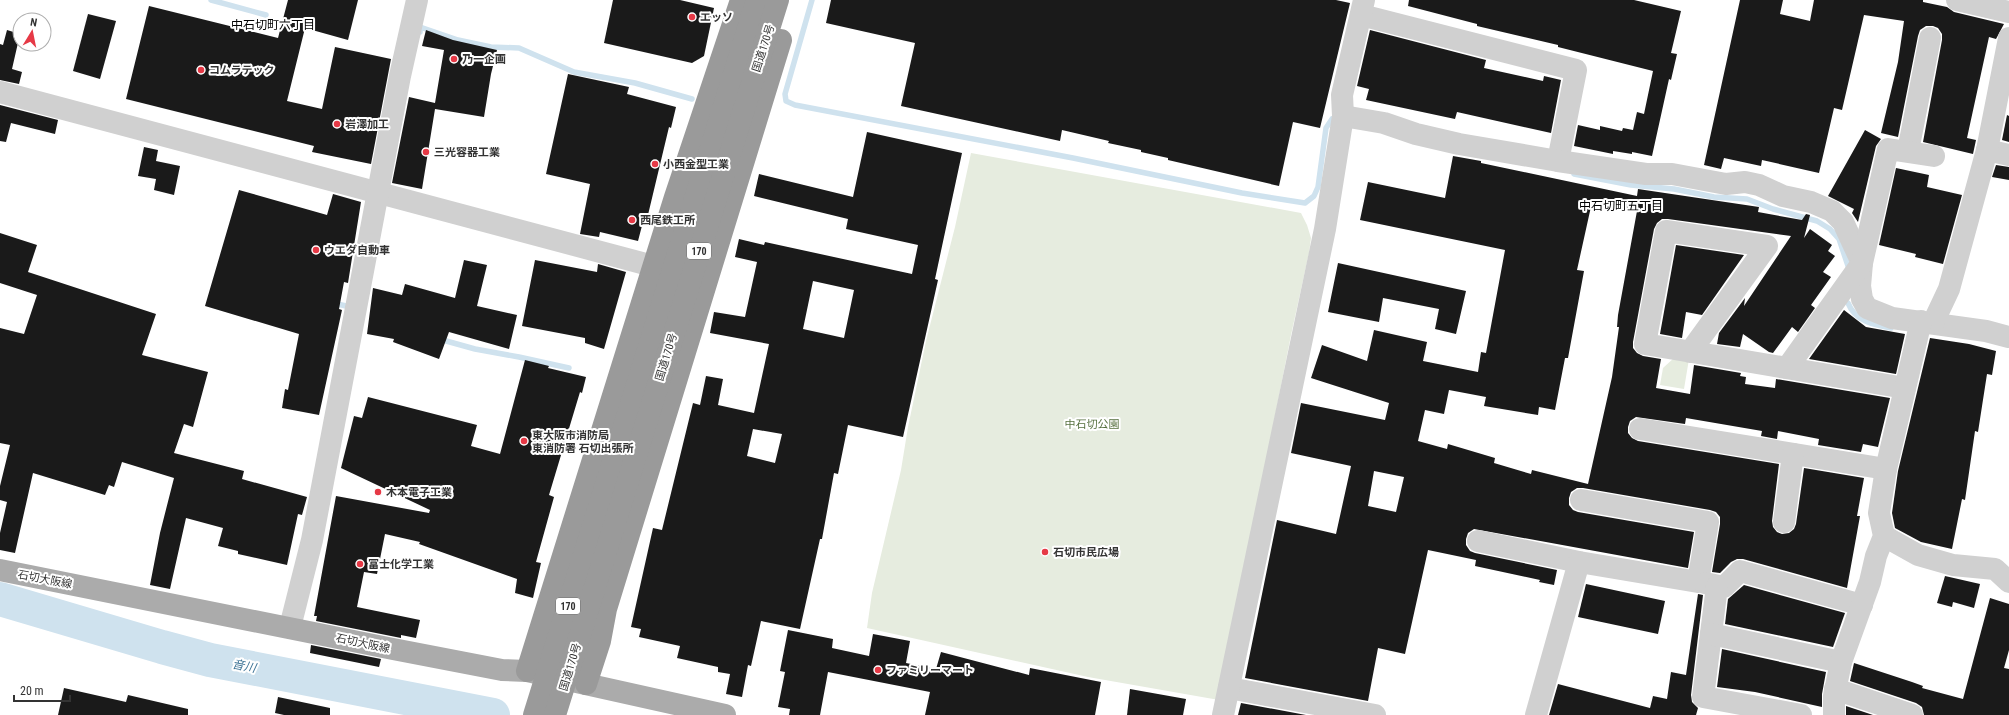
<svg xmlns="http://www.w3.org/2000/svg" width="2009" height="715" font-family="'Roboto Condensed','Noto Sans JP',sans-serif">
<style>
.green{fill:#e6ecdf}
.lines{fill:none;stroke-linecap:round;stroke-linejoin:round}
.stream{stroke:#cfe2ee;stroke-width:5.5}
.river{stroke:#cfe2ee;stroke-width:34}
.building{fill:#1a1a1a;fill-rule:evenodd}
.minor{stroke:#d0d0d0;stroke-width:22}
.major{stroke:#ababab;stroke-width:22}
.highway{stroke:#9a9a9a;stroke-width:22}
.poi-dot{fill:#e63946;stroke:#fff;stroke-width:1.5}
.labels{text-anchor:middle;stroke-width:4;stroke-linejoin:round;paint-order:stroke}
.shield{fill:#fff;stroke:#707070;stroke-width:1}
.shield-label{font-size:10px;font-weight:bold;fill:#333}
.poi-label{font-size:11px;font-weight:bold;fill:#333;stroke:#fff;text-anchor:start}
.street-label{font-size:11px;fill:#333;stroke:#fff}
.park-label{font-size:11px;fill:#56703f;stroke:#fff}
.neighbourhood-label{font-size:12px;fill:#000;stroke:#fff}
.water-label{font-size:12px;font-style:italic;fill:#3f7597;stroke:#fff}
</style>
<rect width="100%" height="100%" fill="#fff"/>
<g class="green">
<polygon points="971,153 1301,213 1307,225 1311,238 1309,253 1291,335 1219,700 1088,677 867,628 872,593 901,470 908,427 926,341 955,227"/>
<polygon points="1675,357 1689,359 1684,389 1660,385 1663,368"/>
</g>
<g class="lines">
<g class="stream">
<polyline points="211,0 266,15"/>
<polyline points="812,0 785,94 786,101 795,105 1073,158 1242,193 1305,203 1314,196 1318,187 1326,128 1332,119"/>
<polyline points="420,32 420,27 458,40 491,47 519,48 574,72 635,83 692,99"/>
<polyline points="1574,174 1631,185 1674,189 1714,197 1747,199 1773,209 1817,221 1830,229 1839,239 1849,269"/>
<polyline points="333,303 346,306"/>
<path d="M1848 303C1855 321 1873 325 1891 328"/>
<polyline points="439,339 475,349 519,357 569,368"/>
</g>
<polyline class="river" points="0,599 162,647 210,660 493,715"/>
</g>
<g class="building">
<polygon points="288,0 358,0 348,40 305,28 287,101 322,109 335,47 391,59 371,164 312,152 314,146 126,99 149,6 278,38"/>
<polygon points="613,0 680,0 714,8 704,56 692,63 604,43"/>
<polygon points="831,0 1336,0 1350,3 1320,128 1293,122 1279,186 1168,160 1168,158 1141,152 1141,150 1108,143 1109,141 1062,130 1060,141 901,106 915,43 826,23"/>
<polygon points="1409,0 1634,0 1681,11 1671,53 1677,54 1671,80 1669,79 1652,156 1632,152 1632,154 1613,151 1613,154 1574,146 1578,125 1600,130 1600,126 1622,131 1623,128 1633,130 1637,112 1644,114 1653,71 1558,47 1558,45 1477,26 1477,24 1408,6"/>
<polygon points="1740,0 1783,0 1780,14 1810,21 1814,0 1923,0 1923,2 1947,7 1954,12 2004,24 1996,39 1989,37 1967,138 1976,140 1973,154 1923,142 1942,40 1942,34 1938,28 1933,26 1926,26 1920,30 1918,36 1898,137 1881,133 1898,62 1904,21 1864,15 1842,110 1834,108 1819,173 1762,160 1761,166 1724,158 1721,169 1704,165"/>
<polygon points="88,14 116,21 100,79 73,71"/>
<polygon points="7,30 20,34 12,69 22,72 19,84 0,80 0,44 3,45"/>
<polygon points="426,30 453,40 497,50 491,74 484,117 435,109 422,189 392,183 409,97 435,103 444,50 422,46"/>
<polygon points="1370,30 1486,60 1484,68 1543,81 1544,76 1561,80 1551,133 1457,112 1455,119 1366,100 1369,89 1357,86"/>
<polygon points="568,74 629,87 627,94 676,107 671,128 669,127 647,219 644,218 638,241 600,232 599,237 580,234 590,184 546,174"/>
<polygon points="0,105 58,120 55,134 11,123 6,142 0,141"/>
<polygon points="2007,115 2009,116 2009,142 2002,140"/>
<polygon points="1865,130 1881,139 1876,146 1858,222 1852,213 1854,209 1828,196"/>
<path d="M867 132 962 153 935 279 938 280 903 437 848 425 838 474 834 473 822 539H820L800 629 761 621 751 666 748 665 742 697 726 694 730 674 718 672V667L677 658 680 646 639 637 641 629 631 627 653 528 662 530 693 403 700 405 706 376 723 379 718 405 754 413 769 344 710 333 714 312 745 317 757 262 735 257 739 239 764 245 765 242 912 274 918 245 846 229 848 219 754 196 759 174 853 197ZM813 281 854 290 844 338 803 329ZM753 429 782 434 775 463 747 456Z"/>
<polygon points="144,147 158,150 156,161 180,166 174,195 154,190 156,179 138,176"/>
<path d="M1453 156 1481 161V163L1637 196 1638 189 1759 207 1758 212 1802 220 1806 214 1810 215 1804 238 1810 229 1832 245 1828 251 1835 256 1823 272 1831 277 1811 305 1815 308 1798 332 1792 327 1773 353 1769 352 1743 334 1740 347 1717 344 1719 333 1745 298 1744 306 1791 236 1668 219H1662L1657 223 1654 229 1633 342V348L1637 353 1643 356 1661 359 1656 388 1690 394 1694 365 1741 373 1740 376 1746 377 1745 384 1775 388 1776 379 1890 398 1878 447 1863 444 1861 452 1818 445 1819 439 1778 431 1777 439 1761 436 1762 431 1686 418 1685 424 1636 417 1630 421 1628 427V433L1632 438 1638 441 1779 464 1772 521 1773 527 1777 532 1782 534 1789 533 1794 529 1796 524 1804 468 1864 478 1857 516H1860L1847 588 1743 559H1737L1731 562 1720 573 1712 572 1720 524V517L1716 512 1710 510 1583 488H1577L1571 492 1569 498V505L1573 510 1578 512 1694 532 1688 568 1474 529 1468 533 1466 539V545L1470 551 1475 553 1557 570 1554 585 1539 582 1540 580 1475 566 1476 560 1428 550 1405 654 1378 648 1368 701 1245 678 1277 520 1336 534 1351 466 1291 453 1301 403 1385 420 1389 403 1311 378 1322 345 1367 361 1374 330 1427 342 1423 361 1478 372 1481 352 1486 353 1505 250 1360 220 1368 182 1445 198ZM1592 202 1637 211 1618 315 1617 327H1619L1612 377 1588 484 1532 470 1531 474 1494 463 1495 458 1448 444 1447 449 1418 441 1425 410 1444 414 1449 390 1486 397 1484 406 1538 415 1539 407 1555 410 1565 358H1568L1584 271 1577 270ZM1374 471 1404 477 1396 512 1368 506Z"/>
<polygon points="1996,165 2009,167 2009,180 1992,177"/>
<polygon points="1896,168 1929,175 1927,187 1962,195 1943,264 1915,257 1916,254 1879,245"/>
<polygon points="239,190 327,215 333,194 361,202 348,283 344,282 339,309 342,310 319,415 282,408 285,389 288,390 299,334 205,306"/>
<polygon points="0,233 37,245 28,272 156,314 142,355 208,372 193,427 184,424 174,453 244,471 242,479 307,497 302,515 298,514 287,565 238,554 238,551 218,546 223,528 186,518 170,589 150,585 160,533 174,478 122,462 114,487 109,485 105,495 33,473 15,553 0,550 0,533 7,502 0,500 0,486 10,445 0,443 0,328 24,334 37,295 0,283"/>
<polygon points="1676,245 1744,255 1702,315 1686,312 1682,338 1660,334"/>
<polygon points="464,260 487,265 477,306 517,315 509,349 449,332 439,359 393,342 394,339 367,334 373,288 402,295 405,284 455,298"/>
<polygon points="535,260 597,272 598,264 626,272 604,349 585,343 585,338 522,326"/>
<polygon points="1338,263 1466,291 1456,334 1435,329 1439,309 1383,298 1379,322 1328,312"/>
<polygon points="1844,310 1866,327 1905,334 1896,374 1809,359"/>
<polygon points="1930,338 1969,344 1996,351 1992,375 1987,374 1978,432 1975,431 1965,500 1962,499 1952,549 1921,542 1895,528 1892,513 1898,471"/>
<polygon points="525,360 549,366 548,368 586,377 582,393 580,392 549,495 554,497 536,562 541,563 533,598 515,593 517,579 419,544 420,542 385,534 377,574 364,572 357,607 420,620 416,638 401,635 401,638 316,621 317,616 314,616 336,496 429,513 430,510 341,468 354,416 362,418 368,397 477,425 471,446 500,454"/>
<polygon points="1945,576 1980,584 1974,608 1953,602 1952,607 1937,603"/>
<polygon points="1586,584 1665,601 1658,634 1578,617"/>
<polygon points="1744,585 1845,613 1833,647 1725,624 1728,599"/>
<polygon points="1698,594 1703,595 1691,695 1692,702 1698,708 1696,715 1549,715 1558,684 1650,708 1653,696 1667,699 1671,672 1686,675"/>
<polygon points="1990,598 2009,604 2009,650 2004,668 2009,669 2009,715 1924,715 1922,707 1916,703 1850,681 1854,663 1912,682 1923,686 1922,688 1963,699"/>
<polygon points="788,630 833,639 832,648 869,656 873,634 910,641 906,663 936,669 941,652 1029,675 1030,668 1101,682 1095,715 925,715 930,692 828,672 820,715 789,715 790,709 778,707 785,672 780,671"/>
<polygon points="311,645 381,659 379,667 310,653"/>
<polygon points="1722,649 1826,672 1822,694 1822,707 1755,692 1717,687"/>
<polygon points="64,688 126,702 128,695 188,709 188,715 58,715"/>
<polygon points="1130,689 1186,699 1183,715 1127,715"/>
<polygon points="278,697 330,708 330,715 284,715 275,713"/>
<polygon points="1241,703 1306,715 1238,715"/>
<polygon points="1846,706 1873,715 1846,715"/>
</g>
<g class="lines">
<g class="minor">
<polyline points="1957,0 2009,12"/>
<polyline points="1361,15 1576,70 1558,161"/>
<polyline points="0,92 653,266"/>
<polyline points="1343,116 1384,123 1416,134 1459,144 1558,161 1646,174 1672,174 1726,184 1745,182 1759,185 1783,196 1811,202 1832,211 1843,222 1862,263 1860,286 1862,299 1867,308 1892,318 1986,331 2009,337"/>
<polyline points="1987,150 2009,155"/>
<polyline points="1908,151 1930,38"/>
<polyline points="1933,323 1949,289 1987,150 2009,38"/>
<polyline points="1690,352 1767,246 1666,231 1645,344 1905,388"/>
<polyline points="1787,368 1862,263 1888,149 1934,156"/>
<polyline points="1640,429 1886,469"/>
<polyline points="1784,522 1793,454"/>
<polyline points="1884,536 1918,555 1953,565 1995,569 2009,582"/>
<polyline points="1478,541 1579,562 1698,582 1708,522 1581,500"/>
<polyline points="1705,583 1724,587 1740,571 1862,605"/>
<polyline points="1717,586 1703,697 1801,715"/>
<polyline points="290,627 312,540 400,76 417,0"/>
<polyline points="1711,634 1841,662"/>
<polyline points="1229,688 1375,715"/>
<polyline points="1835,689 1912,715"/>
<polyline points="1223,715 1325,229 1343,116 1342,95 1364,0"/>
<polyline points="1536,715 1579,562"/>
<polyline points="1834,715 1834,696 1841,662 1870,582 1876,556 1884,536 1879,513 1886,469 1921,321"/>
</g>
<polyline class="major" points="0,570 393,649 502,670 527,671 725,715"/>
<g class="highway">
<polyline points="527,671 675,197 741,0"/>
<polyline points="586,684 600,641 606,609 781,40"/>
<polyline points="534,715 757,0"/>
<polyline points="555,715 778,0"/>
</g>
</g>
<g class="poi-dot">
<circle cx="692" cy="17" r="4"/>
<circle cx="454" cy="59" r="4"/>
<circle cx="201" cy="70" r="4"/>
<circle cx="337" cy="124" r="4"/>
<circle cx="426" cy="152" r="4"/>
<circle cx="655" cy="164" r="4"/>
<circle cx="632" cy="220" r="4"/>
<circle cx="316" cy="250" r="4"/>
<circle cx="524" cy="441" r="4"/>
<circle cx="378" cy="492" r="4"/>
<circle cx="1045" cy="552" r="4"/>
<circle cx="360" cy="564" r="4"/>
<circle cx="878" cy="670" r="4"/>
</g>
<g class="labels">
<g class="shield">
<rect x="687" y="243" width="24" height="16" rx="3"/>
<rect x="556" y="598" width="24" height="16" rx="3"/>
</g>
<g class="shield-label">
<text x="699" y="255">170</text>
<text x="568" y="610">170</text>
</g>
<g class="poi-label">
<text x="700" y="21">エッソ</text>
<text x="462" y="63">乃一企画</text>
<text x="209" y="74">コムラテック</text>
<text x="345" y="128">岩澤加工</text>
<text x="434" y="156">三光容器工業</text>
<text x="663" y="168">小西金型工業</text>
<text x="640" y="224">西尾鉄工所</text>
<text x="324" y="254">ウエダ自動車</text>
<text x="532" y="439">東大阪市消防局<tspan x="532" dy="13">東消防署 石切出張所</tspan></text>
<text x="386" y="496">木本電子工業</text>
<text x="1053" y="556">石切市民広場</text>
<text x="368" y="568">冨士化学工業</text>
<text x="886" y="674">ファミリーマート</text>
</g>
<g class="street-label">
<text transform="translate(763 48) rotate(-72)" y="4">国道170号</text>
<text transform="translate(666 357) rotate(-73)" y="4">国道170号</text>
<text transform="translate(45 579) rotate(11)" y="4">石切大阪線</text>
<text transform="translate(363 643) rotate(12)" y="4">石切大阪線</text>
<text transform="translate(570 667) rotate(-73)" y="4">国道170号</text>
</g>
<g class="park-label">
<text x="1092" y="428">中石切公園</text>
</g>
<g class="neighbourhood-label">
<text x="273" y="29">中石切町六丁目</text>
<text x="1621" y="210">中石切町五丁目</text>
</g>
<g class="water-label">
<text transform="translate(244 666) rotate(11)" y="4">音川</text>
</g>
</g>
<g transform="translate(32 32) rotate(10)"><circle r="19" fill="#ffffff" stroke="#adadad"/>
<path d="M0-3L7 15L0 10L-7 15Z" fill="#e63946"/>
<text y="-6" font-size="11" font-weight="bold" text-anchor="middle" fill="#333333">N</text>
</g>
<path d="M14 695v6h56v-6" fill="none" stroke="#333333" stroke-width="2"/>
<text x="20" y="695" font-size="12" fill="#333333" stroke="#ffffff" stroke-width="3" paint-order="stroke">20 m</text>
</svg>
